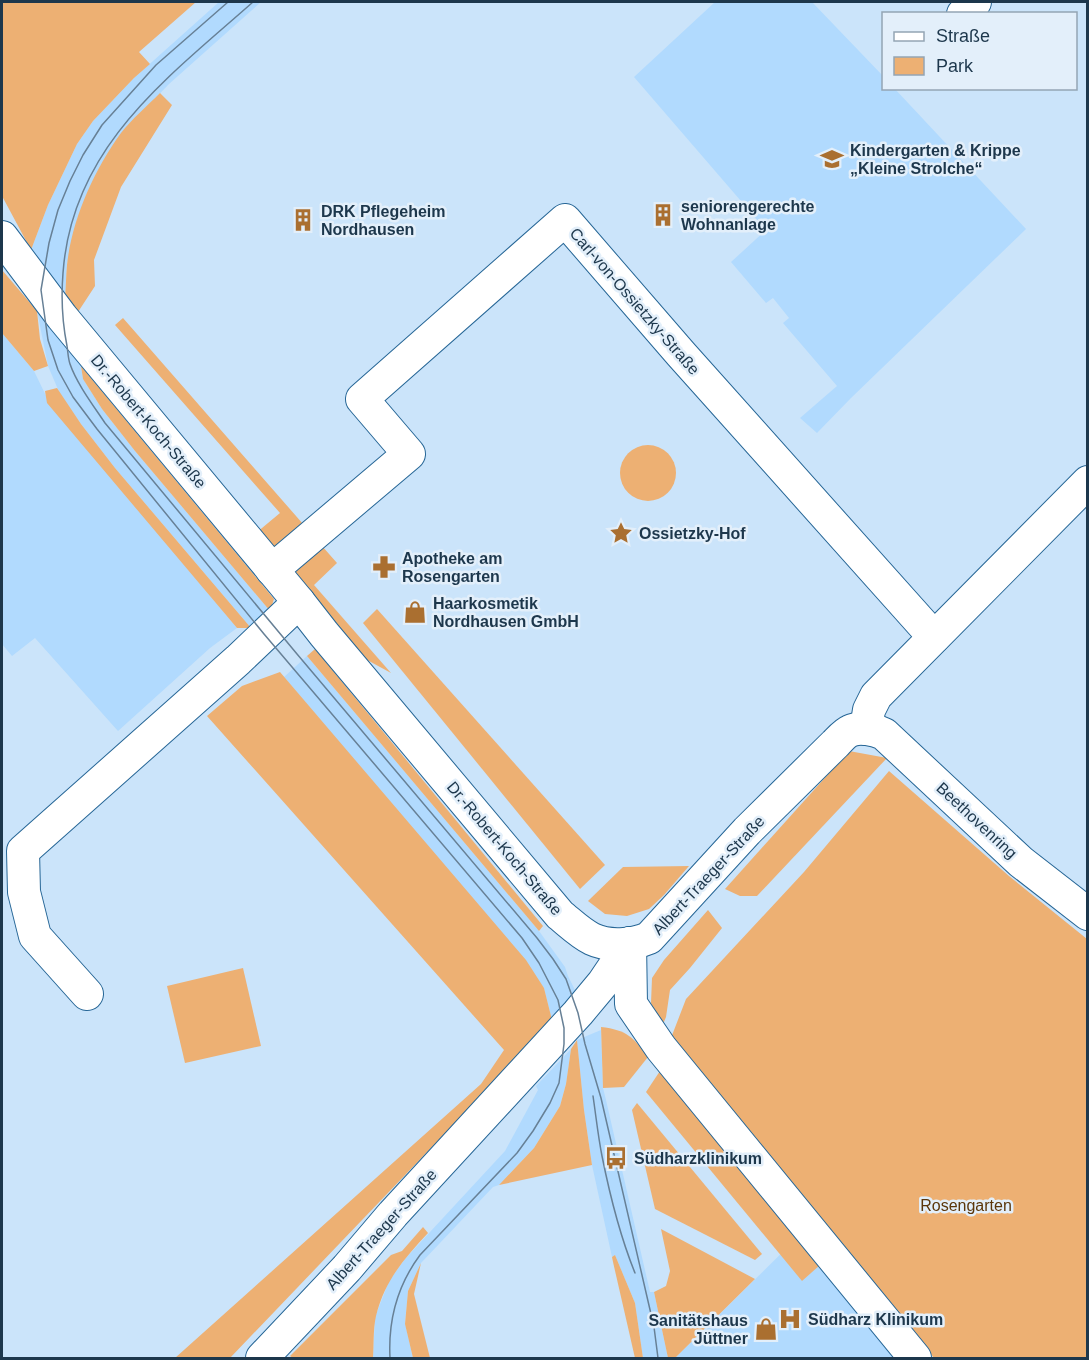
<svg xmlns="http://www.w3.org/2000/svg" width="1089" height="1360" font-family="Helvetica,sans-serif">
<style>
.built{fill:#b1dafe}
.green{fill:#edb073}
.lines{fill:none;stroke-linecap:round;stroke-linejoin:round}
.street-casing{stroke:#266696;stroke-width:34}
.street{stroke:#fff;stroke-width:32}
.tram{stroke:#678096;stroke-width:1.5}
.labels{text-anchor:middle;stroke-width:5;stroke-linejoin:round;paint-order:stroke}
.poi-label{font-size:16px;font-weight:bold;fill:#1d374c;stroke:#e3effa;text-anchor:start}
.street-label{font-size:16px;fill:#1d374c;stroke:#e3effa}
.park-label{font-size:16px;fill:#5b360a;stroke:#e3effa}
</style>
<rect width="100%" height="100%" fill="#cbe4fa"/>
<g class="built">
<polygon points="219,2 261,2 169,84 123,132 67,263 65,297 31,250 48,205 77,144 93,121 134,78"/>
<polygon points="715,2 812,2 883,76 884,88 895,89 1026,229 851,398 817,433 800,418 837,386 783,323 789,318 773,298 766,303 731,262 766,230 634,77"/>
<polygon points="37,311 81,366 83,379 102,409 135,451 270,611 251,628 115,468 81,424 60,394 48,366"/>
<polygon points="2,333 34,371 49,402 237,628 210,648 118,731 35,638 12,656 2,644"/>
<polygon points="307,656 539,931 565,967 568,976 575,990 566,1009 553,1024 544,988 284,677"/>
<polygon points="601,1030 603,1088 606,1100 650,1292 654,1292 668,1358 643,1358 635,1303 615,1255 612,1257 592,1165 584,1110 577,1040"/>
<polygon points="571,1049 566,1084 560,1106 534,1148 499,1185 493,1187 421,1263 408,1291 405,1323 413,1358 373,1358 375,1317 389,1281 405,1259 505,1151 538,1090 536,1086"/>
<polygon points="797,1238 897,1358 675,1358"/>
</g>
<g class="green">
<polygon points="2,2 196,2 139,52 150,64 134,78 93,121 77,144 48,205 31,250 2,196"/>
<path d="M160 93 172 105 121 187 94 260 95 286 78 312 65 297C66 286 66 275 67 265 72 219 94 170 121 133 132 119 147 106 160 93Z"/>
<polygon points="2,270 37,311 40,339 48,366 34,371 2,333"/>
<polygon points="123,318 303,524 272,550 256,533 280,513 115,325"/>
<polygon points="81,366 274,599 270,611 135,451 102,409 83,379"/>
<polygon points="57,388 81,424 115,468 251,628 237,628 47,403 45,391"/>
<circle cx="648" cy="473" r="28"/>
<polygon points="322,546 337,563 314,585 391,673 358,655 291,573"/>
<polygon points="377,609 605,865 580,889 363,623"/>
<polygon points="315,649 543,926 539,931 307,656"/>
<polygon points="280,672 526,960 544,988 553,1024 474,1103 230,1358 175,1358 481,1084 504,1050 207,716 242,686"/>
<polygon points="849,751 887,758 757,896 740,896 725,889"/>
<polygon points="889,771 1009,876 1087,939 1087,1358 934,1358 671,1038 686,999 804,872"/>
<polygon points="689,866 664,895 649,909 627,916 605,914 588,901 623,867"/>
<polygon points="708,910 722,928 690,968 670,990 666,1017 661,1029 651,1003 652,978 664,960"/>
<polygon points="243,968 261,1046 185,1063 167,986"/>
<path d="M601 1027C627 1030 633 1037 648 1057L624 1087 603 1088Z"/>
<polygon points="577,1040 584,1110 592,1165 499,1185 534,1148 560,1106 566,1084 571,1049"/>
<polygon points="660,1071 820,1265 802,1281 646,1092"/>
<polygon points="637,1103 762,1254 755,1260 655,1209 632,1110"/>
<path d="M423 1227 428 1233C404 1259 385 1280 376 1316 373 1329 374 1345 373 1358H293L290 1356 391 1255 402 1251Z"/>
<polygon points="661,1229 755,1279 675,1358 668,1358 654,1292 666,1286 670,1271"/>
<polygon points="615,1255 635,1303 643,1358 635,1358 613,1262 612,1257"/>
<polygon points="421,1263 414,1294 430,1358 413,1358 405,1324 408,1291"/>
</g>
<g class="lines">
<g class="street-casing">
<g id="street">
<polyline points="963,14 975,2"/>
<path d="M2 237 62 317 299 602 324 634 560 915C570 923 580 933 592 939 609 947 632 945 649 938L747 831 835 744C839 740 845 733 850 731 860 726 875 730 884 734L1021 862 1088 914"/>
<polyline points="272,570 409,454 362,399 565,220 681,354 934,637"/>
<polyline points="866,729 869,710 876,696 1088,482"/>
<polyline points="630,943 631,1004 661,1048 915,1358"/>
<polyline points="87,994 35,936 24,892 23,851 238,660 299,602"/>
<polyline points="262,1358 347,1268 393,1214 578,1013 603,983 630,943"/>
</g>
</g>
<use href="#street" class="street"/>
<g class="tram">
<path d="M228 2 156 65 102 125 83 155 70 181 58 210 49 243 41 290 48 340 58 370 73 397 97 429 264 634 522 938 539 963 558 1000 564 1028V1044L559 1083 550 1103 533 1131 517 1153 420 1255C397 1286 388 1320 390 1358"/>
<path d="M253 2C166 79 72 147 63 273 61 298 62 321 67 346 68 352 68 358 70 364 77 384 93 405 105 423L297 654 537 938 553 959 566 979 578 1013 585 1044 601 1098 654 1327 658 1358"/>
<path d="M593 1096C596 1116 598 1136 602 1156 610 1196 620 1236 635 1273"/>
</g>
</g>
<defs>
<g id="school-bare" transform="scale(1.8)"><path d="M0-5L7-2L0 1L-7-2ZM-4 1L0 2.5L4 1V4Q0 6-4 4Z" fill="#aa6f30" stroke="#e3effa" stroke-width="2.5" paint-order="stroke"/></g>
<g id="building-bare" transform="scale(1.8)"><path d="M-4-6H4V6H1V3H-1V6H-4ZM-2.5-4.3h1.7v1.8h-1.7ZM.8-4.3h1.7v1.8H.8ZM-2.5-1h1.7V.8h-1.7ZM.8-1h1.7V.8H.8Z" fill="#aa6f30" stroke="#e3effa" stroke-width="2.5" paint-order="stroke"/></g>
<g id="sight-bare" transform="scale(1.8)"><path d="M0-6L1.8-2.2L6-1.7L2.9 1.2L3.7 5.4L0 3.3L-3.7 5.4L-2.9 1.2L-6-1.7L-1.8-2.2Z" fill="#aa6f30" stroke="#e3effa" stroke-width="2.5" paint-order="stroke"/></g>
<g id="pharmacy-bare" transform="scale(1.8)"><path d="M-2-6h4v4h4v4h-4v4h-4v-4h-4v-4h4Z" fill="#aa6f30" stroke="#e3effa" stroke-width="2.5" paint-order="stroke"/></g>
<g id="shop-bare" transform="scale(1.8)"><path d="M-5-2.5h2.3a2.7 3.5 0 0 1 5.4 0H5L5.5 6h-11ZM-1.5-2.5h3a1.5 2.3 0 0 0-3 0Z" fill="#aa6f30" stroke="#e3effa" stroke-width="2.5" paint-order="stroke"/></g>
<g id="bus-bare" transform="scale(1.8)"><path d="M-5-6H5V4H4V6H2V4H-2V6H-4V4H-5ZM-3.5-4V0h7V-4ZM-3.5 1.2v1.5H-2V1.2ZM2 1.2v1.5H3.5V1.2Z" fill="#aa6f30" stroke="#e3effa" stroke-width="2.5" paint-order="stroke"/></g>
<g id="hospital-bare" transform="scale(1.8)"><path d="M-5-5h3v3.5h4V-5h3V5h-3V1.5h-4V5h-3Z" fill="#aa6f30" stroke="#e3effa" stroke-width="2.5" paint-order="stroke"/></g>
</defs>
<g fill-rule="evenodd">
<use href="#school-bare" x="832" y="159"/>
<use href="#building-bare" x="663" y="215"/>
<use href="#building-bare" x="303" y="220"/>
<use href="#sight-bare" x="621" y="533"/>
<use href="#pharmacy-bare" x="384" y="567"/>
<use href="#shop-bare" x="415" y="612"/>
<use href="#bus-bare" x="616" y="1158"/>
<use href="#hospital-bare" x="790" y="1319"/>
<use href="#shop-bare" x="766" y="1329"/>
</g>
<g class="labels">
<g class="poi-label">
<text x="850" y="156">Kindergarten &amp; Krippe<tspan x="850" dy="18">„Kleine Strolche“</tspan></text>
<text x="681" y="212">seniorengerechte<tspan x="681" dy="18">Wohnanlage</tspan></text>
<text x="321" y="217">DRK Pflegeheim<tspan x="321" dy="18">Nordhausen</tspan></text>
<text x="639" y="539">Ossietzky-Hof</text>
<text x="402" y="564">Apotheke am<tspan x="402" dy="18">Rosengarten</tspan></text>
<text x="433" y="609">Haarkosmetik<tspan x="433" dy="18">Nordhausen GmbH</tspan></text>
<text x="634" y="1164">Südharzklinikum</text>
<text x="808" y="1325">Südharz Klinikum</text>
<text x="748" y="1326" text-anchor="end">Sanitätshaus<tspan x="748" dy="18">Jüttner</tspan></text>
</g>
<g class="street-label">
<text transform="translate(635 301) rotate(49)" y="6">Carl-von-Ossietzky-Straße</text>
<text transform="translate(149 421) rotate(50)" y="6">Dr.-Robert-Koch-Straße</text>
<text transform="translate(977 820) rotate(43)" y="6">Beethovenring</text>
<text transform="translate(505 848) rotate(50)" y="6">Dr.-Robert-Koch-Straße</text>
<text transform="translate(708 875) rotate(-47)" y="6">Albert-Traeger-Straße</text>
<text transform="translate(381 1229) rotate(-48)" y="6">Albert-Traeger-Straße</text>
</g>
<g class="park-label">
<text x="966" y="1211">Rosengarten</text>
</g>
</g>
<rect width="1089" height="1360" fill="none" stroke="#1d374c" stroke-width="6"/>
<rect x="882" y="12" width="195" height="78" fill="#e3effa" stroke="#94a5b4" stroke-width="1.5"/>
<rect x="894" y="32" width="30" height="9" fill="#ffffff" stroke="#94a5b4" stroke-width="1.5"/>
<text x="936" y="42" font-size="18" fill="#1d374c">Straße</text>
<rect x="894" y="57" width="30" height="18" fill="#edb073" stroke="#94a5b4" stroke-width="1.5"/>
<text x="936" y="72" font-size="18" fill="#1d374c">Park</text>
</svg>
